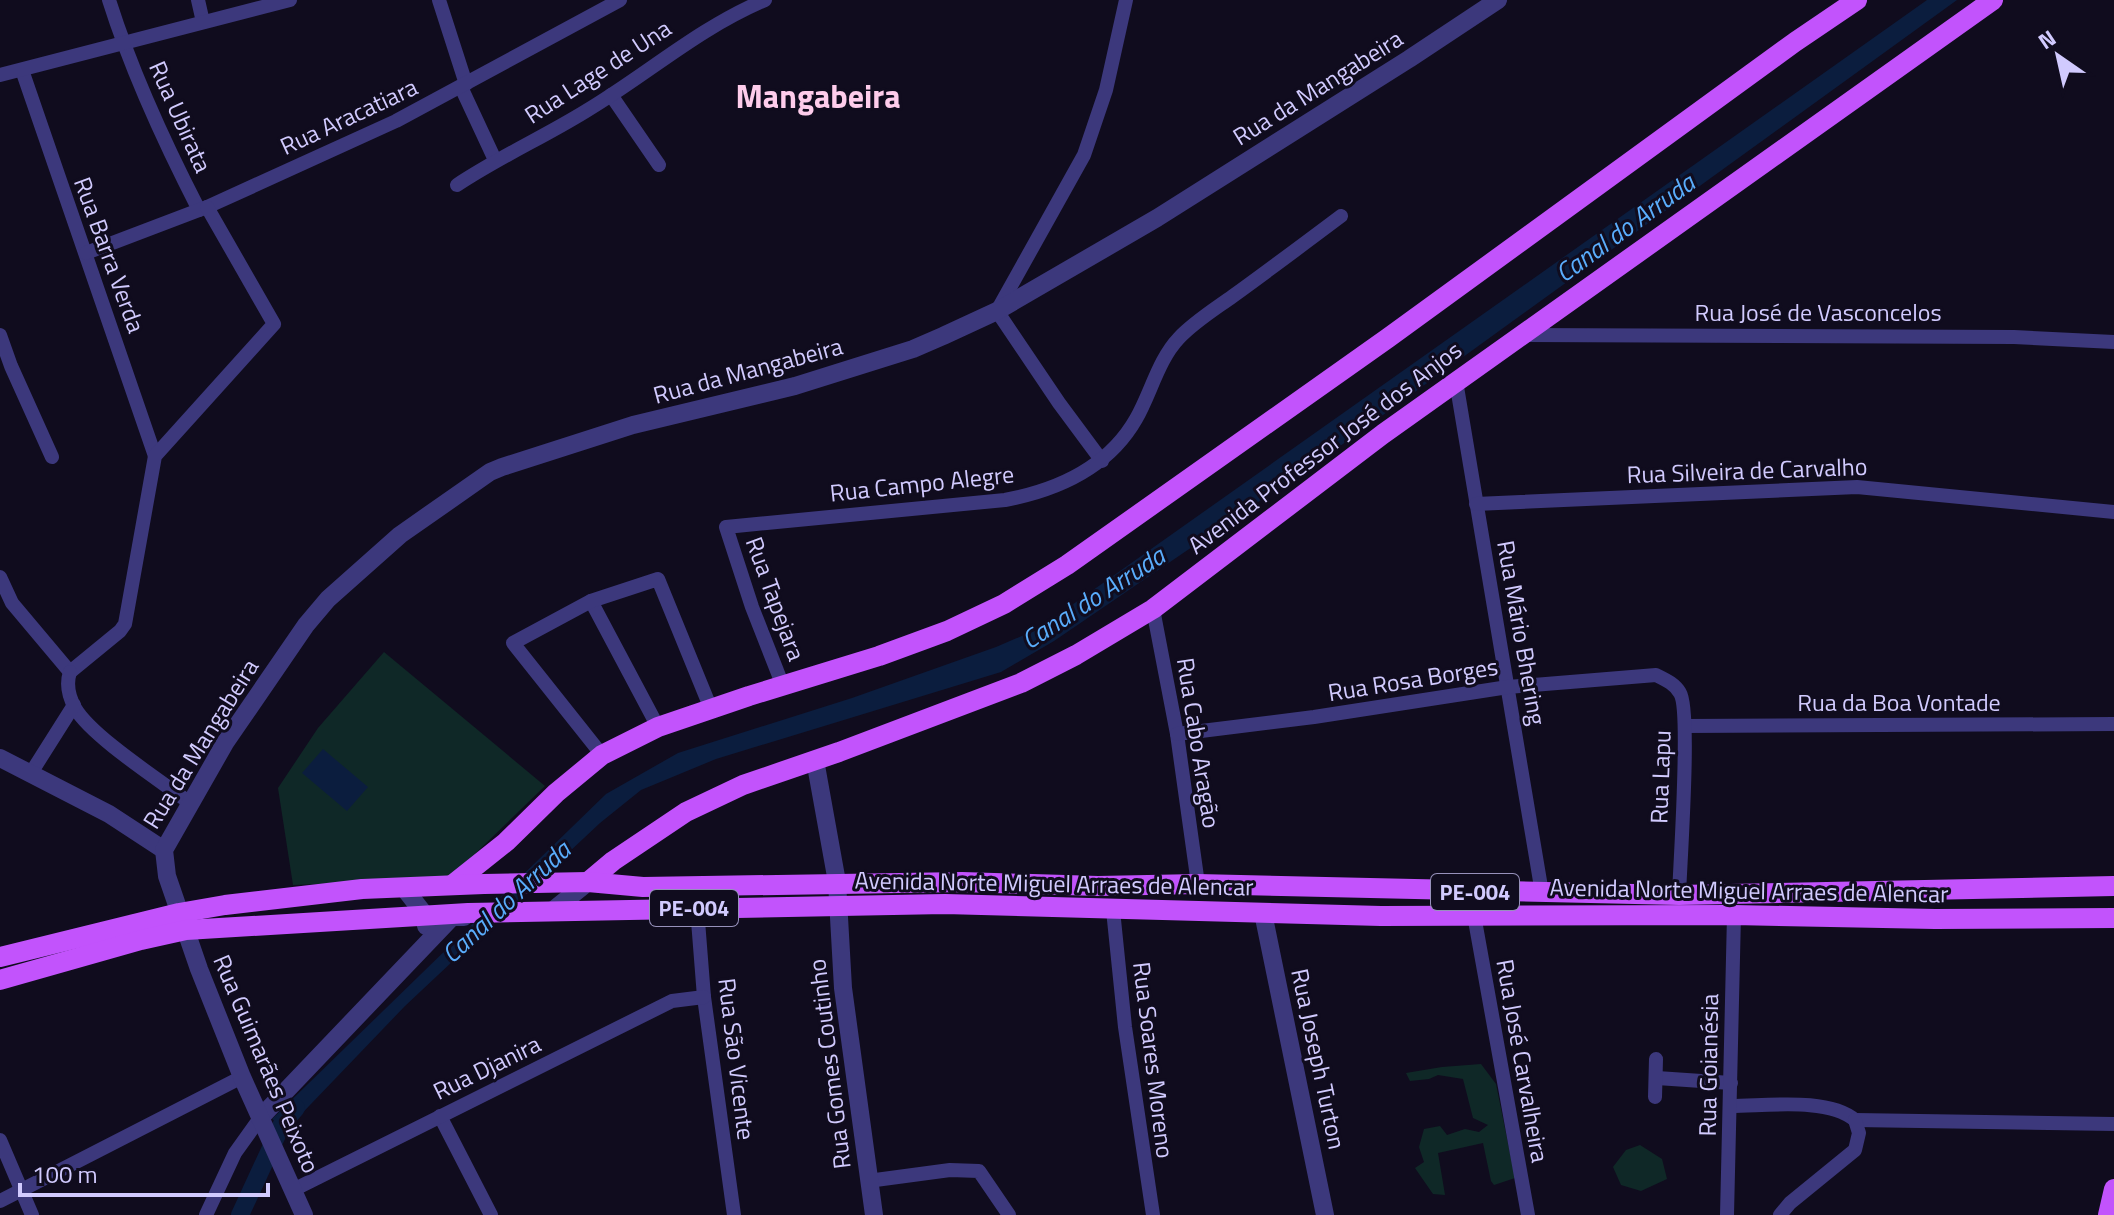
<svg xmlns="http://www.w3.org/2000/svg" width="2114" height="1215" font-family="'Titillium Web',sans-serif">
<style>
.green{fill:#0f2827}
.water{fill:#0b1d3e}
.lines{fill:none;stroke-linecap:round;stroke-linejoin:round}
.canal{stroke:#0b1d3e;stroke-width:18}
.minor{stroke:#3c387c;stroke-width:14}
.tertiary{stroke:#3c387c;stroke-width:18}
.primary{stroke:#c253fc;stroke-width:20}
.labels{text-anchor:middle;stroke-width:6;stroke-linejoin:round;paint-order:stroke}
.shield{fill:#100c1e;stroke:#9791bb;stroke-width:2}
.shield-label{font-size:22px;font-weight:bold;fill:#d1cafe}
.street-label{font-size:24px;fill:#d1cafe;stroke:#100c1e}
.water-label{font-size:26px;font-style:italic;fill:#5aadfc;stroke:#100c1e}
.district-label{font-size:32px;font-weight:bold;fill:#fecceb;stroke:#100c1e}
</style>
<rect width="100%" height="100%" fill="#100c1e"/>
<g class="green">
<polygon points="384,652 545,786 449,879 293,885 278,788 318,728"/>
<polygon points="1481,1064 1496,1084 1515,1178 1494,1185 1491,1181 1483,1143 1438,1153 1445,1195 1433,1194 1415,1168 1424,1162 1419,1147 1424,1129 1440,1126 1447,1135 1465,1129 1479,1132 1488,1125 1473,1118 1463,1079 1438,1075 1429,1079 1410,1081 1406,1073 1442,1067"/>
<polygon points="1640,1145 1662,1159 1667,1179 1641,1191 1621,1185 1613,1167 1626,1150"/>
</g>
<g class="water">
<polygon points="1927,0 1957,0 1336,449 1054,641 1001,672 716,759 641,790 600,823 405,1006 287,1129 272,1119 606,794 678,753 852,698 996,647 1038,629"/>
<polygon points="323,749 368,787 347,811 302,773"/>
</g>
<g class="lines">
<polyline class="canal" points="240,1215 282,1124 296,1108"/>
<g class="minor">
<path d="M109 0C132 73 164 142 199 210"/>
<polyline points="198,0 203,22"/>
<polyline points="439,0 466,84"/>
<polyline points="22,70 155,456"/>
<polyline points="0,75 290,0"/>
<polyline points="461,87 495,160"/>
<polyline points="611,95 659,165"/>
<path d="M457 185C499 157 544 137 586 111 648 74 697 29 765 0"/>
<polyline points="86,253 207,207 396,121 620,0"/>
<polyline points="0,335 11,366 52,457"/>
<polyline points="1523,335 2014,337 2114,342"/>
<polyline points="1456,381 1542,893"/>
<polyline points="1102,461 1059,403 997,311 1084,155 1106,90 1126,0"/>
<polyline points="1476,504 1857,487 2114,512"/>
<polyline points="0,577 12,603 70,672"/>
<polyline points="591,601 658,727"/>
<polyline points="1153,609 1177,734 1198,884"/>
<polyline points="70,672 120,631 125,624 155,456 274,324 207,207"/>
<path d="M70 672C66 684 69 697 75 708 92 737 161 781 190 803"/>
<path d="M783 686 752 607 726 527 1005 500C1058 490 1108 468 1136 419 1151 393 1158 360 1179 338 1194 322 1215 309 1233 296 1269 270 1305 243 1341 216"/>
<polyline points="1685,726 2114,724"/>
<path d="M1177 734 1314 717 1508 687 1656 675C1666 680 1675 684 1680 693 1691 710 1680 864 1679 895"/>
<polyline points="602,755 513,643 591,601 658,579 711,709"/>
<polyline points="31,773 74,705"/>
<polyline points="697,908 704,997 734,1215"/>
<polyline points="1113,910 1125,1027 1153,1215"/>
<polyline points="1474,915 1528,1215"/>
<polyline points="1657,1078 1731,1083"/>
<polyline points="1655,1097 1656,1059"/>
<path d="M1731 1106C1766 1106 1828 1097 1855 1120"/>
<polyline points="440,1116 491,1215"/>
<polyline points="1855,1120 2114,1124"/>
<polyline points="0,1140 32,1215"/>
<polyline points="868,1181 950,1170 979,1171 1009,1215"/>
<polyline points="293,1190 672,1001 704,997"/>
<polyline points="0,1201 242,1077"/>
<polyline points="206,1215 235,1153 260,1118"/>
<polyline points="1727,1215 1734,915"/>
<polyline points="1780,1215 1790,1203 1855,1150 1859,1133 1855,1120"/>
</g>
<g class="tertiary">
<polyline points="0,758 109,814 164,850"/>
<polyline points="815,760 837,882 843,988 874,1215"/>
<polyline points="404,888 425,915 426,926"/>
<polyline points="545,912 551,912 588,882"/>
<polyline points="1263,913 1325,1215"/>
<polyline points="260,1118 452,917 464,917"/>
<polyline points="304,1215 242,1077 199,969 167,876 164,850 225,743 306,625 328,599 400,535 490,472 502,467 633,425 795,386 913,349 943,336 997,311 1157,218 1409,59 1498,0"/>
</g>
<g class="primary">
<polyline points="588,882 613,861 686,812 743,785 839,752 1021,683 1076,655 1153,609 1383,434 1993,0"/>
<polyline points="452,885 506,842 556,793 602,755 658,727 749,696 879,656 947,631 1004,604 1067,565 1388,338 1795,42 1857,0"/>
<polyline points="0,957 179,913 225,905 362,889 484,884 588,882 643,887 962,882 1098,886 1198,884 1679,895 2114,886"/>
<polyline points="0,980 141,940 186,930 468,913 945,904 1381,916 1734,915 1935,919 2114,918"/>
<polyline points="2108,1215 2114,1189"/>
</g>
</g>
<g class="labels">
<g class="shield">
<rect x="1431" y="874" width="88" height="36" rx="6"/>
<rect x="650" y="890" width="88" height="36" rx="6"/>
</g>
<g class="shield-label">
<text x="1475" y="900">PE-004</text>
<text x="694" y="916">PE-004</text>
</g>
<g class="street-label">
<text transform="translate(598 72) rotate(-33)" y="8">Rua Lage de Una</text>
<text transform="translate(1318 88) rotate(-32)" y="8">Rua da Mangabeira</text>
<text transform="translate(180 117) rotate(66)" y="8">Rua Ubirata</text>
<text transform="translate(349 117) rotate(-25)" y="8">Rua Aracatiara</text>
<text transform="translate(109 255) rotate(70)" y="8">Rua Barra Verda</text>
<text x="1818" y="321">Rua José de Vasconcelos</text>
<text transform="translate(748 371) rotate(-15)" y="8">Rua da Mangabeira</text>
<text transform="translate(1325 448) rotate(-37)" y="8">Avenida Professor José dos Anjos</text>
<text transform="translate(1747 471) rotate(-2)" y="8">Rua Silveira de Carvalho</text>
<text transform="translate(922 484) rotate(-6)" y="8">Rua Campo Alegre</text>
<text transform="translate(775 599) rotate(70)" y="8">Rua Tapejara</text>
<text transform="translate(1521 633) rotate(80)" y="8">Rua Mário Bhering</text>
<text transform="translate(1413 680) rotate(-9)" y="8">Rua Rosa Borges</text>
<text x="1899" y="711">Rua da Boa Vontade</text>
<text transform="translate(1198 743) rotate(81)" y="8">Rua Cabo Aragão</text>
<text transform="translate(201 744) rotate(-58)" y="8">Rua da Mangabeira</text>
<text transform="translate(1661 777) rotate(-88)" y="8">Rua Lapu</text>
<text transform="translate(1054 884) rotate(1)" y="8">Avenida Norte Miguel Arraes de Alencar</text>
<text transform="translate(1749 891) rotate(1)" y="8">Avenida Norte Miguel Arraes de Alencar</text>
<text transform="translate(736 1059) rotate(83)" y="8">Rua São Vicente</text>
<text transform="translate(1318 1059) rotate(78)" y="8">Rua Joseph Turton</text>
<text transform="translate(1153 1060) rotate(83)" y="8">Rua Soares Moreno</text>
<text transform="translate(1522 1061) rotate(80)" y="8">Rua José Carvalheira</text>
<text transform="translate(266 1064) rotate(67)" y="8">Rua Guimarães Peixoto</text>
<text transform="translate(830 1064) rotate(-97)" y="8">Rua Gomes Coutinho</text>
<text transform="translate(1709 1065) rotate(-89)" y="8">Rua Goianésia</text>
<text transform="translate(487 1068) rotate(-26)" y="8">Rua Djanira</text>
</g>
<g class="water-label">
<text transform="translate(1625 228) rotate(-36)" y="9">Canal do Arruda</text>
<text transform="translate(1093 598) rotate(-33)" y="9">Canal do Arruda</text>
<text transform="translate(506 902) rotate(-43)" y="9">Canal do Arruda</text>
</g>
<g class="district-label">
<text x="818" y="108">Mangabeira</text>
</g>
</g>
<g transform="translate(2058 56) rotate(326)" stroke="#100c1e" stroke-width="6" paint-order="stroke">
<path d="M0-6L14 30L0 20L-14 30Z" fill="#d1cafe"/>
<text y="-12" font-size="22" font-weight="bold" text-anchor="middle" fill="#d1cafe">N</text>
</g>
<path d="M20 1183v12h248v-12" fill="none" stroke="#d1cafe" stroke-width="4"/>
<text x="32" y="1183" font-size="24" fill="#d1cafe" stroke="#100c1e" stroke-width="6" paint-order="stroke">100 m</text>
</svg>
